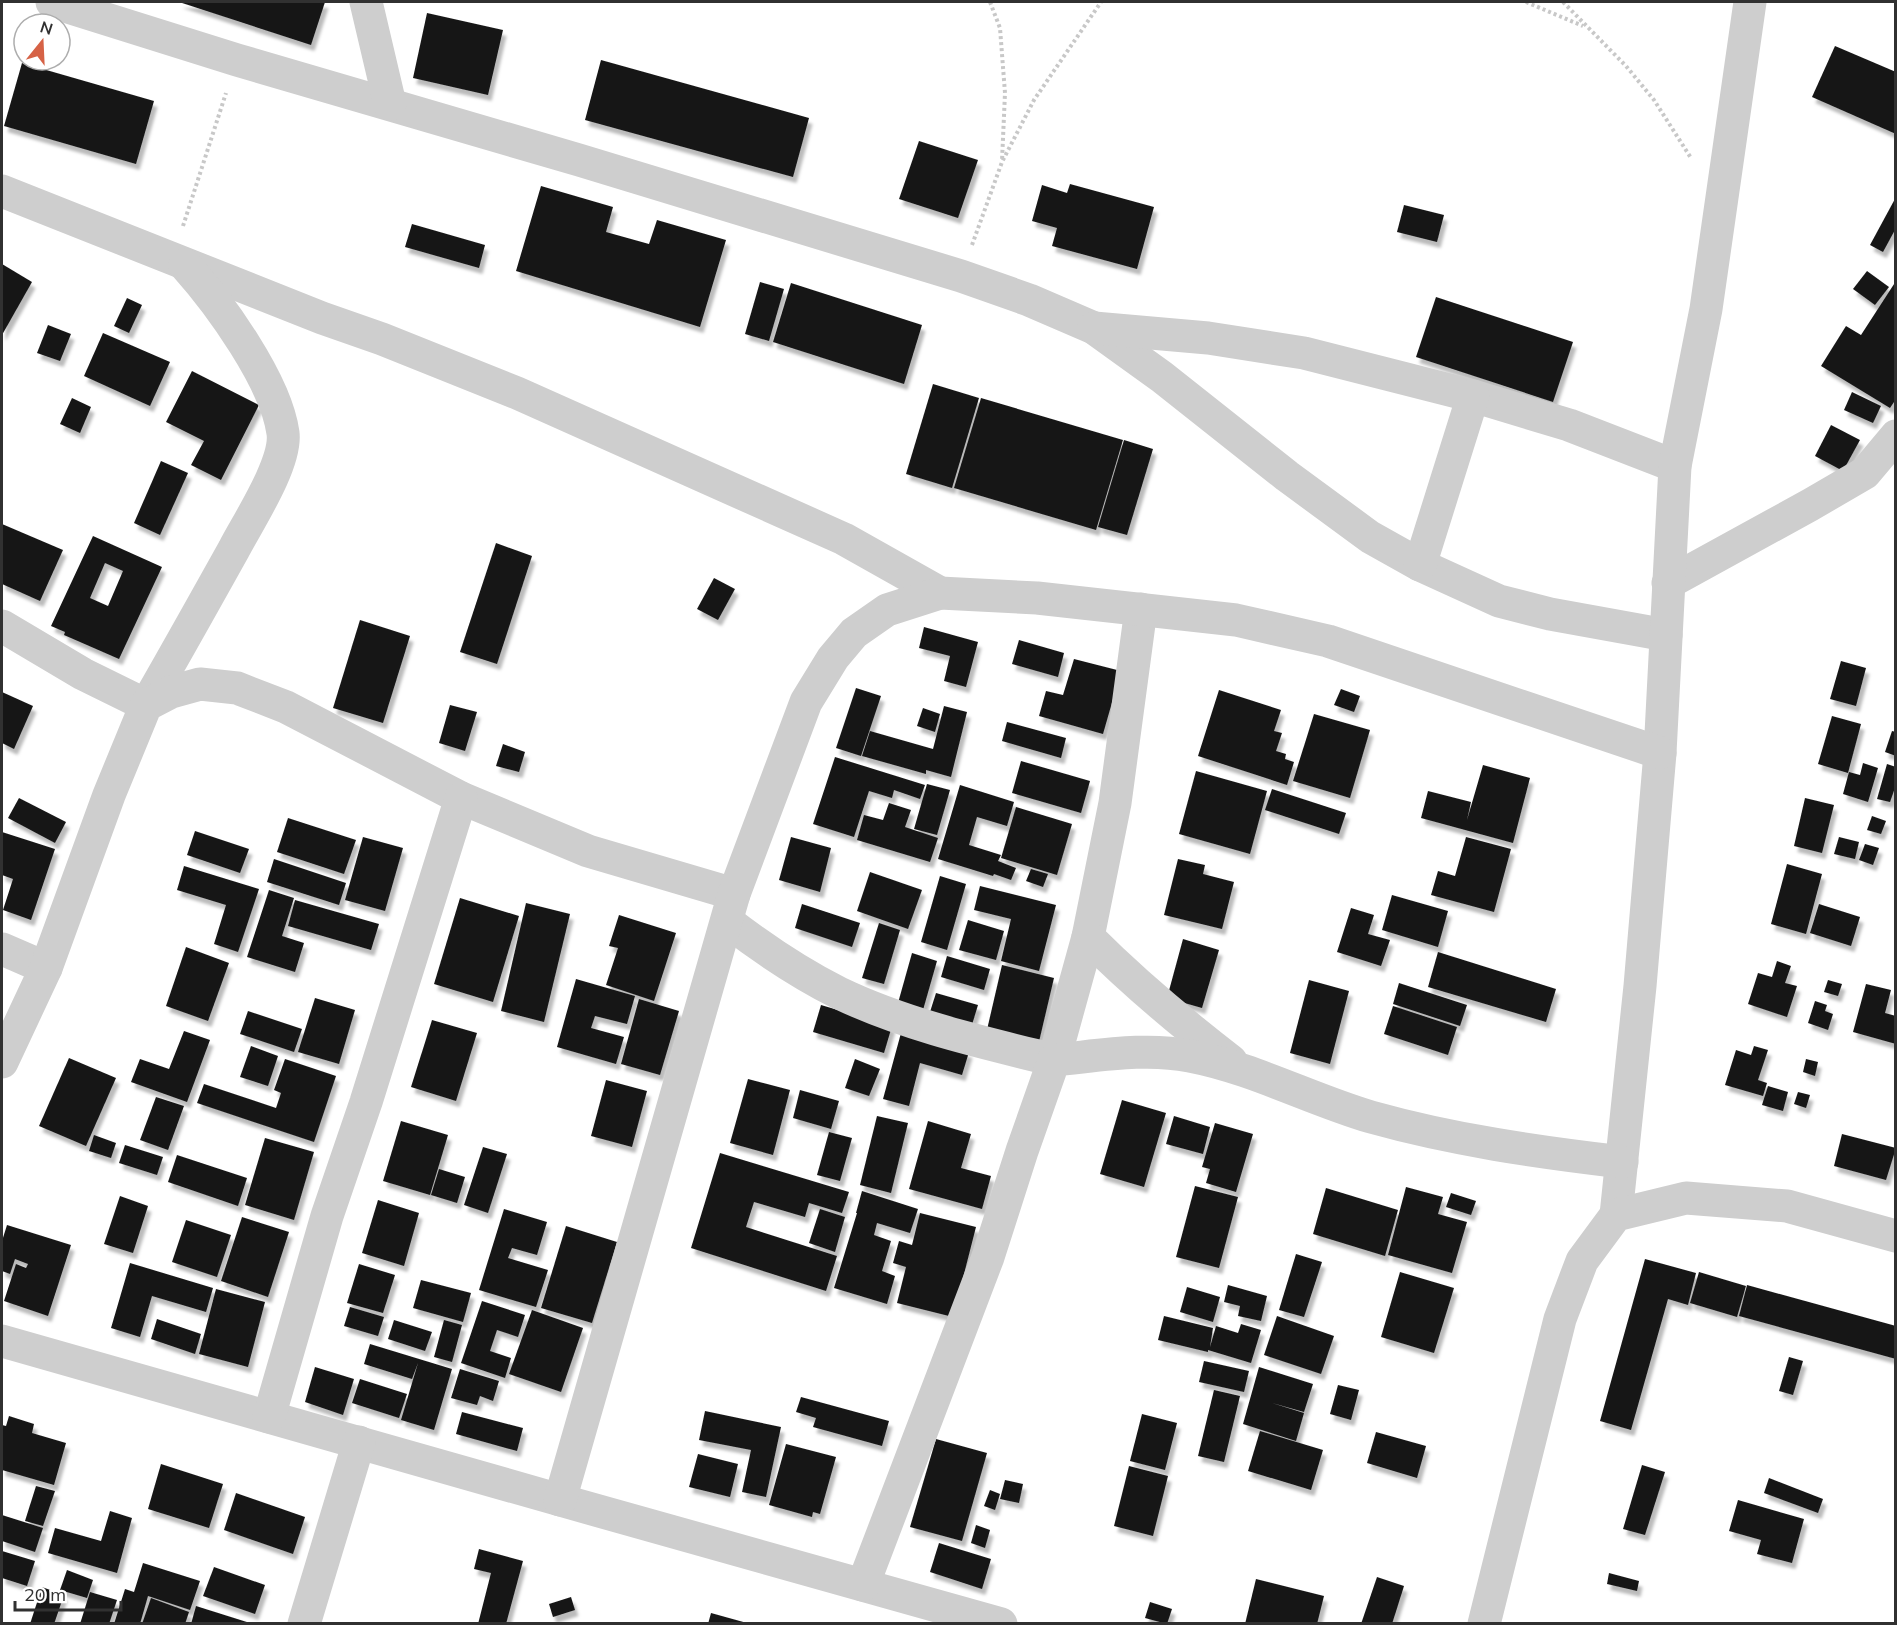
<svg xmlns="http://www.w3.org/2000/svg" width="1897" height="1625" font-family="Mulish,sans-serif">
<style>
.building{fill:#181818;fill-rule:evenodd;filter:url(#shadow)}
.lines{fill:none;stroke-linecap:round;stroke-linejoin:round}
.path{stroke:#c8c8c8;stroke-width:4;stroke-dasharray:3 3;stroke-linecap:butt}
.minor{stroke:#cecece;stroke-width:33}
</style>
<defs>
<filter id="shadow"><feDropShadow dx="3.5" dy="6" stdDeviation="1.5" flood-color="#0004"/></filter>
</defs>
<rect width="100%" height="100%" fill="#fff"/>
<g class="building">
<polygon points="179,2 325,2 311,45"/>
<polygon points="427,13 503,30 488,95 413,78"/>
<polygon points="1835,46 1896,72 1896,134 1812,97"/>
<polygon points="601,60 809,118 793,177 585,120"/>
<polygon points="22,63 154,101 136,164 4,126"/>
<polygon points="919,141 978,160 958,218 899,199"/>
<polygon points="1070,184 1154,207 1137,269 1052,246 1057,228 1032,221 1042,185 1067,193"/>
<polygon points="541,186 613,207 606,232 649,244 657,220 726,240 700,327 516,271"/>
<polygon points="1896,197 1896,228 1883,252 1870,245"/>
<polygon points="1404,205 1444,215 1437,242 1397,232"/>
<polygon points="412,224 485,245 479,268 405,247"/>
<polygon points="2,264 32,282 2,335"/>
<polygon points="1867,271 1889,287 1875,305 1853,289"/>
<polygon points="1896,281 1896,399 1890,408 1821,366 1846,326 1861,335"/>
<polygon points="760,282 784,289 769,341 745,334"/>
<polygon points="791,283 922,325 904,384 773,342"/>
<polygon points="1436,297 1573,342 1553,402 1416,357"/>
<polygon points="127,298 142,305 129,333 114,326"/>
<polygon points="48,325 71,334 60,361 37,353"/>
<polygon points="103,333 170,362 150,406 84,376"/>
<polygon points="192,371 259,405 221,480 191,465 204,441 166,422"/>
<polygon points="933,384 979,398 952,488 906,474"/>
<polygon points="1852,392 1881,406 1873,423 1844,410"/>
<polygon points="72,398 91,407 80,433 60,424"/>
<polygon points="981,398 1123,440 1096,530 954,488"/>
<polygon points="1831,425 1860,440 1843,471 1815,456"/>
<polygon points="1124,440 1153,449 1127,535 1098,527"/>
<polygon points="161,461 188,473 160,535 134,523"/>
<polygon points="2,524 63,550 40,601 2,584"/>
<path d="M93 536 162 567 119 659 64 635 65 632 51 626ZM105 563 123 571 108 606 90 598Z"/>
<polygon points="496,543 532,556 497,664 460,652"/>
<polygon points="714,578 735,589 718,620 697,609"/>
<polygon points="360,620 410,636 383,723 333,708"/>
<polygon points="924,627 978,642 966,687 944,681 950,656 919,648"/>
<polygon points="1019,640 1064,653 1058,677 1012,664"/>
<polygon points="1074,659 1121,671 1103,734 1039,716 1046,691 1063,695"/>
<polygon points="1841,661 1866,668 1856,706 1830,699"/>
<polygon points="856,688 881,696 861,756 836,748"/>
<polygon points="1341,689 1360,696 1354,712 1334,705"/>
<polygon points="1219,690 1281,710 1274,731 1282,733 1276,751 1286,754 1285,759 1294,762 1287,785 1198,756"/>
<polygon points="2,692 33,706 14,749 2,743"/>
<polygon points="450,705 477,712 465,751 439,743"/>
<polygon points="944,706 967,712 951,777 926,770 926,774 862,756 870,731 933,749"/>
<polygon points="923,708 940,714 935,732 917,726"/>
<polygon points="1314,714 1370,730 1350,798 1293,781"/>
<polygon points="1832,716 1861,724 1848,773 1818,764"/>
<polygon points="1007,722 1066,738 1061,758 1002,741"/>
<polygon points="1892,731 1896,732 1896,756 1885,752"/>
<polygon points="503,744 525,752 519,772 496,766"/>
<polygon points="835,757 925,785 920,799 894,790 892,798 869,791 854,837 813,824"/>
<polygon points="1021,761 1090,781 1081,813 1012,793"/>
<polygon points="1863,763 1878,768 1868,802 1843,794 1849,772 1860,775"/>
<polygon points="1887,764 1896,767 1896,785 1890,802 1877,799"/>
<polygon points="1483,765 1530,778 1513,843 1421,818 1428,791 1471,802 1467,820"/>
<polygon points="1196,771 1267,791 1250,854 1179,834"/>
<polygon points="927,784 950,790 937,835 914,829"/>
<polygon points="960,785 1014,802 1007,826 977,817 969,845 1001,855 998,861 1016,868 1011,880 994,874 993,876 938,859"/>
<polygon points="1272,789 1346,813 1339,834 1265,810"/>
<polygon points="19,798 66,822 55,843 8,818"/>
<polygon points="1805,798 1834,805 1822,853 1794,846"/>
<polygon points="889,803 911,810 905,827 938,838 930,862 857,840 864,815 883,820"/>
<polygon points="1016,807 1072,824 1057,875 1001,858"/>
<polygon points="1872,816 1886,821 1881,834 1867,830"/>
<polygon points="288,818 356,840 344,874 277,852"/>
<polygon points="195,831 249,849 240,873 187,855"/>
<polygon points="2,832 55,849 31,920 3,910 13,879 2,875"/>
<polygon points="363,837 403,848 385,911 345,900"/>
<polygon points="791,837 831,848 820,892 779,880"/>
<polygon points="1466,837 1511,849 1494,912 1431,895 1438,871 1455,876"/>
<polygon points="1839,837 1859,842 1855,859 1834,854"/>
<polygon points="1865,844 1879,848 1873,865 1859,860"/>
<polygon points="274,859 346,883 339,905 267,882"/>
<polygon points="1178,859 1205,865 1203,874 1234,882 1222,929 1164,915"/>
<polygon points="1787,864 1822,874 1806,934 1771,924"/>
<polygon points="184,866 259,889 238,952 214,944 226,905 177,890"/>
<polygon points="1031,869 1048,874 1043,887 1026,881"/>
<polygon points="870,872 922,890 908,929 857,911"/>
<polygon points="940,876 966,884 947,950 921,942"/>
<polygon points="980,886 1056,905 1039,971 1001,961 1011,919 974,910"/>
<polygon points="269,890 294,898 282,936 304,943 295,972 247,957"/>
<polygon points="1392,895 1448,911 1438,947 1382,930"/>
<polygon points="460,898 519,916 493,1002 434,984"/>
<polygon points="295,900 379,924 371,950 288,926"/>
<polygon points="526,903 570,914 544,1022 501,1011"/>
<polygon points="802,904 860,923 852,947 795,928"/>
<polygon points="1819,904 1860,917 1851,946 1810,933"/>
<polygon points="1351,908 1374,915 1368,934 1390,940 1381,966 1337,952"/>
<polygon points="619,915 676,933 654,1001 606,985 618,948 609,946"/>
<polygon points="968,920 1004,931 996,960 959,950"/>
<polygon points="879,923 900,930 884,984 862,978"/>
<polygon points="1183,939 1219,950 1202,1008 1167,998"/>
<polygon points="186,947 229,963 208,1021 166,1006"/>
<polygon points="1438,952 1556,989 1546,1022 1428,987"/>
<polygon points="912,953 937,961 923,1010 898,1003"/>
<polygon points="947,956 990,969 984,990 941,977"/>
<polygon points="1777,961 1791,966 1785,983 1797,986 1787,1017 1748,1004 1758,973 1772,977"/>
<polygon points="1002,965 1054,978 1038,1046 986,1034"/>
<polygon points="576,979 635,996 627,1024 595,1016 591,1028 624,1037 616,1064 557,1047"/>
<polygon points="1309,980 1349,991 1330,1064 1290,1053"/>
<polygon points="1828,980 1842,984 1838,996 1824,992"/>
<polygon points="1399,983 1467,1005 1460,1026 1393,1004"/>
<polygon points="1866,984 1891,990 1885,1013 1896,1016 1896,1044 1853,1032"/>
<polygon points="936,993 978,1005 971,1028 929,1015"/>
<polygon points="315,998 355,1010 339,1064 298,1052"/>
<polygon points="639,999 679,1011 660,1075 621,1064"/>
<polygon points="1815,1001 1827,1005 1825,1011 1833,1014 1828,1030 1808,1023"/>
<polygon points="821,1005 892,1026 884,1053 813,1032"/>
<polygon points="1393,1006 1457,1027 1448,1055 1384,1034"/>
<polygon points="248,1011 302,1029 294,1052 240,1034"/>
<polygon points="432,1020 477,1033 456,1101 411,1087"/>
<polygon points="184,1031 210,1040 187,1102 131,1082 140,1059 169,1069"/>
<polygon points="901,1033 969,1052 962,1075 920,1063 909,1106 883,1099"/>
<polygon points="251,1046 278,1056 268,1086 240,1077"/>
<polygon points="1754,1046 1768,1050 1758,1080 1767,1083 1763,1096 1725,1085 1736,1050 1751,1055"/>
<polygon points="69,1058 116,1078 86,1146 39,1126"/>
<polygon points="285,1059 336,1076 314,1142 197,1103 204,1084 276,1108 281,1093 274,1090"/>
<polygon points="855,1059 880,1069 869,1096 845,1088"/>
<polygon points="1806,1059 1818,1062 1815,1076 1803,1072"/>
<polygon points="748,1079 790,1090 773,1155 730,1143"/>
<polygon points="606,1080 647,1091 632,1147 591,1136"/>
<polygon points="1768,1086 1788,1092 1783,1111 1762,1105"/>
<polygon points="800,1090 839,1101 831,1129 793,1118"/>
<polygon points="1798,1092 1810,1095 1806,1108 1794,1104"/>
<polygon points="156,1097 184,1106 168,1150 140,1140"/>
<polygon points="1122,1100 1166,1113 1144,1187 1100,1174"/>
<polygon points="877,1116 908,1123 891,1193 860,1185"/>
<polygon points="1174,1116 1210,1127 1203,1154 1166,1144"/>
<polygon points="401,1121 448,1135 430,1195 383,1181"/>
<polygon points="928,1121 971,1134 961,1168 991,1176 982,1209 909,1189"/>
<polygon points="1215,1123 1253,1134 1236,1192 1206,1183 1210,1169 1202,1167"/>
<polygon points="829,1132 852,1138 840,1181 817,1175"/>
<polygon points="1842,1134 1896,1148 1886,1180 1834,1166"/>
<polygon points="94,1135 116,1143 111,1158 89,1151"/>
<polygon points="265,1138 314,1152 294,1220 245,1205"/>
<polygon points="125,1145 163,1157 157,1175 119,1163"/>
<polygon points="483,1147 507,1154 488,1213 464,1205"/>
<polygon points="720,1153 849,1192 842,1213 809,1203 805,1217 754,1202 746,1227 837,1256 826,1291 691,1248"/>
<polygon points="177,1155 247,1178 238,1206 168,1182"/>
<polygon points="439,1169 465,1177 457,1203 431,1195"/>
<polygon points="1195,1186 1238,1197 1219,1268 1176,1257"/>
<polygon points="1406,1187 1443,1197 1438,1214 1467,1222 1452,1273 1388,1255"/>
<polygon points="1326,1188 1398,1210 1385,1256 1313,1234"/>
<polygon points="862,1191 918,1209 910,1233 877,1223 874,1235 891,1241 882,1271 895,1276 887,1304 834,1288 857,1213 856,1213"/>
<polygon points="1451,1193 1476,1201 1471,1215 1446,1207"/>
<polygon points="120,1196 148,1206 133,1253 104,1244"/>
<polygon points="378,1200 419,1213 404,1266 362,1253"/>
<polygon points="504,1209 547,1222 537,1255 512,1248 508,1258 548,1270 536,1307 479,1290"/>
<polygon points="820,1209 845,1217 835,1252 809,1243"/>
<polygon points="920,1213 976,1227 953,1317 897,1303 906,1267 893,1263 899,1241 912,1245"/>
<polygon points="242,1217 289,1232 268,1297 221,1281"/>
<polygon points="186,1220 231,1235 217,1277 172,1262"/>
<polygon points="7,1225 71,1245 48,1316 4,1301 16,1264 26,1268 28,1264 15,1259 10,1274 2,1271 2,1241"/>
<polygon points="566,1226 617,1242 592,1323 541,1308"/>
<polygon points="1296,1254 1322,1262 1304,1317 1279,1310"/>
<polygon points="1645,1259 1696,1273 1688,1305 1668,1299 1631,1430 1600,1421"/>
<polygon points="130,1263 213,1288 206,1312 152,1296 140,1337 111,1328"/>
<polygon points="359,1264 395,1275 383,1313 347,1303"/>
<polygon points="1400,1272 1454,1288 1434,1353 1381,1337"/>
<polygon points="1699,1272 1746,1286 1737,1317 1690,1303"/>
<polygon points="421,1280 471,1293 463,1322 413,1308"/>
<polygon points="1228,1285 1267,1296 1261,1321 1238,1316 1240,1306 1224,1302"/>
<polygon points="1747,1285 1896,1326 1896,1359 1739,1316"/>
<polygon points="1187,1287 1220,1297 1213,1322 1180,1312"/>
<polygon points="216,1289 265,1302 248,1367 199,1354"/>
<polygon points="482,1301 525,1315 518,1337 497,1330 490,1351 511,1358 505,1378 461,1363"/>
<polygon points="350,1307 384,1317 378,1336 344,1326"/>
<polygon points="532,1310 583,1328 561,1392 509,1374"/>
<polygon points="1164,1316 1213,1328 1210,1347 1216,1326 1238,1333 1241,1324 1261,1330 1251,1363 1208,1350 1208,1352 1158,1340"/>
<polygon points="1277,1316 1334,1336 1321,1374 1264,1355"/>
<polygon points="157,1319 201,1334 195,1354 151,1339"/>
<polygon points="394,1320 432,1332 425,1351 388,1339"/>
<polygon points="444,1320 462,1325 452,1362 434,1357"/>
<polygon points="370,1344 452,1369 434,1430 401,1420 418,1363 412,1379 364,1364"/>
<polygon points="1789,1357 1803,1361 1793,1395 1779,1391"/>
<polygon points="1204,1361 1249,1371 1244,1392 1199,1382"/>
<polygon points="315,1367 354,1379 343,1415 305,1402"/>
<polygon points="1259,1367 1313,1384 1304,1412 1272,1403 1304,1413 1296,1441 1243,1424"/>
<polygon points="460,1369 499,1381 493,1401 480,1396 477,1405 451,1398"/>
<polygon points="360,1379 407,1394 399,1418 352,1403"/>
<polygon points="1338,1385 1359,1390 1351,1420 1330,1414"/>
<polygon points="1214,1390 1240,1396 1224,1462 1198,1456"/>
<polygon points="801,1397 889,1421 882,1446 813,1427 816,1418 796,1412"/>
<polygon points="705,1411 781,1427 766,1497 742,1492 751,1450 699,1440"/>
<polygon points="462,1412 523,1428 517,1451 456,1434"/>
<polygon points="1142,1414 1177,1423 1165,1470 1130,1461"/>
<polygon points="9,1416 34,1424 32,1433 66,1443 54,1485 2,1470 2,1425 6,1426"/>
<polygon points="1260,1431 1323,1450 1311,1490 1248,1471"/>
<polygon points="1376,1432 1426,1446 1417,1478 1367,1463"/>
<polygon points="936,1439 987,1453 962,1541 910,1527"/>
<polygon points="786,1444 836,1457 820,1514 813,1512 812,1517 769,1505"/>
<polygon points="698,1454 738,1464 730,1497 689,1487"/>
<polygon points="161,1464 223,1484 209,1528 148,1509"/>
<polygon points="1642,1465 1665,1472 1645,1535 1623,1529"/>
<polygon points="1129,1466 1168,1476 1153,1536 1114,1526"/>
<polygon points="1769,1478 1823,1499 1818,1513 1764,1493"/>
<polygon points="1005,1480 1023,1484 1019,1503 1000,1499"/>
<polygon points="36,1486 55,1491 43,1526 25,1521"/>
<polygon points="990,1490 1000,1494 995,1510 984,1506"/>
<polygon points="236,1493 305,1517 293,1554 224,1530"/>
<polygon points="1738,1500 1804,1519 1792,1563 1757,1554 1761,1540 1729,1531"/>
<polygon points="110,1511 132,1518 117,1573 48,1553 55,1528 101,1541"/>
<polygon points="2,1515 43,1528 35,1552 2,1541"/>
<polygon points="976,1525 990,1530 985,1548 971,1543"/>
<polygon points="939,1543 991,1559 982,1589 930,1572"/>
<polygon points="479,1549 523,1561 506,1624 478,1624 491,1573 474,1569"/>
<polygon points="2,1551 35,1561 27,1586 2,1578"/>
<polygon points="143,1563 200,1581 190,1610 148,1596 140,1624 114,1624 125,1589 134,1592"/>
<polygon points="214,1567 265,1585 255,1614 203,1596"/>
<polygon points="67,1570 93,1580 87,1598 60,1590"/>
<polygon points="1609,1573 1639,1581 1637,1591 1607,1584"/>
<polygon points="1377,1577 1404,1586 1392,1624 1361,1624"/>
<polygon points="1256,1579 1324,1596 1317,1624 1245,1624"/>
<polygon points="42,1587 64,1595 54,1624 30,1624"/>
<polygon points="90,1592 117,1600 109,1624 80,1624"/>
<polygon points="571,1597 575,1610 553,1617 549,1604"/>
<polygon points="151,1598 189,1612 185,1624 142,1624"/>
<polygon points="1150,1602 1172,1609 1167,1624 1145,1618"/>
<polygon points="196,1606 250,1623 250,1624 191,1624"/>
<polygon points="711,1613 747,1623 747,1624 708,1624"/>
</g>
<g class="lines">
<g class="path">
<polyline points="990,2 1000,28 1005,93 1002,161"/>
<polyline points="1526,2 1583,26"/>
<polyline points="1563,2 1626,66 1654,100 1691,158"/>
<polyline points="183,226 226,93"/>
<polyline points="972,245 1002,162 1034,100 1101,2"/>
</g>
<g class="minor">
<polyline points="52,2 237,60 579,160 961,276 1029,300 1094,328 1162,377 1287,476 1370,537 1420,565 1499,601 1550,614 1666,635"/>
<polyline points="366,2 390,104"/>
<polyline points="2,191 322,318 382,339 517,393 844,539 940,593"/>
<polyline points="1094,328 1208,338 1304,353 1473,396 1569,425 1675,466"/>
<polyline points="1420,565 1473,396"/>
<polyline points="1668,583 1810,505 1865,473 1896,436"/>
<path d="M2 626 83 674 146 705C176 653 205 601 234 549 248 522 287 463 283 433 276 381 219 303 185 265"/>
<path d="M727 921C762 948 799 973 839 993 906 1025 981 1042 1054 1060L1088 937 1115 803 1141 609"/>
<path d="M1088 937C1134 983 1179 1021 1231 1061"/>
<polyline points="2,949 46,968"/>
<polyline points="2,1062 46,968 109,795 146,705 171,692 200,684 237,688 286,707 461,798 588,851 734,894"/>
<polyline points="1616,1215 1640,986 1660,753 1675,466 1706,309 1750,2"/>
<polyline points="2,1341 560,1500 1001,1624"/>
<polyline points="269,1417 327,1216 366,1102 461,798"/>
<polyline points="560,1500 734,894 806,702 833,658 854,633 887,610 940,593 1037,598 1236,620 1328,641 1660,753"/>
<path d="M863 1585 988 1257 1022 1151 1054 1060C1098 1056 1145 1047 1190 1056 1253 1068 1310 1099 1371 1117 1453 1140 1537 1152 1622 1162"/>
<polyline points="304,1624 359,1442"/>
<polyline points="1484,1624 1560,1319 1582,1261 1616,1215 1686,1198 1787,1206 1896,1236"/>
</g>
</g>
<rect width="1897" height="1625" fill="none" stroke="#313131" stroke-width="6"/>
<g transform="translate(42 42) rotate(18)"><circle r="28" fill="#ffffff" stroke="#adadad" stroke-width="1.5"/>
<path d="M0-4.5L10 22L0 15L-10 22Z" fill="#d66246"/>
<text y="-9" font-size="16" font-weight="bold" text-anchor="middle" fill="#313131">N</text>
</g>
<path d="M15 1601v9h106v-9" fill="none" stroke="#313131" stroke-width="3"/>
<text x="24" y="1601" font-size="18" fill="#313131" stroke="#ffffff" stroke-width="4.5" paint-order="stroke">20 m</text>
</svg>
